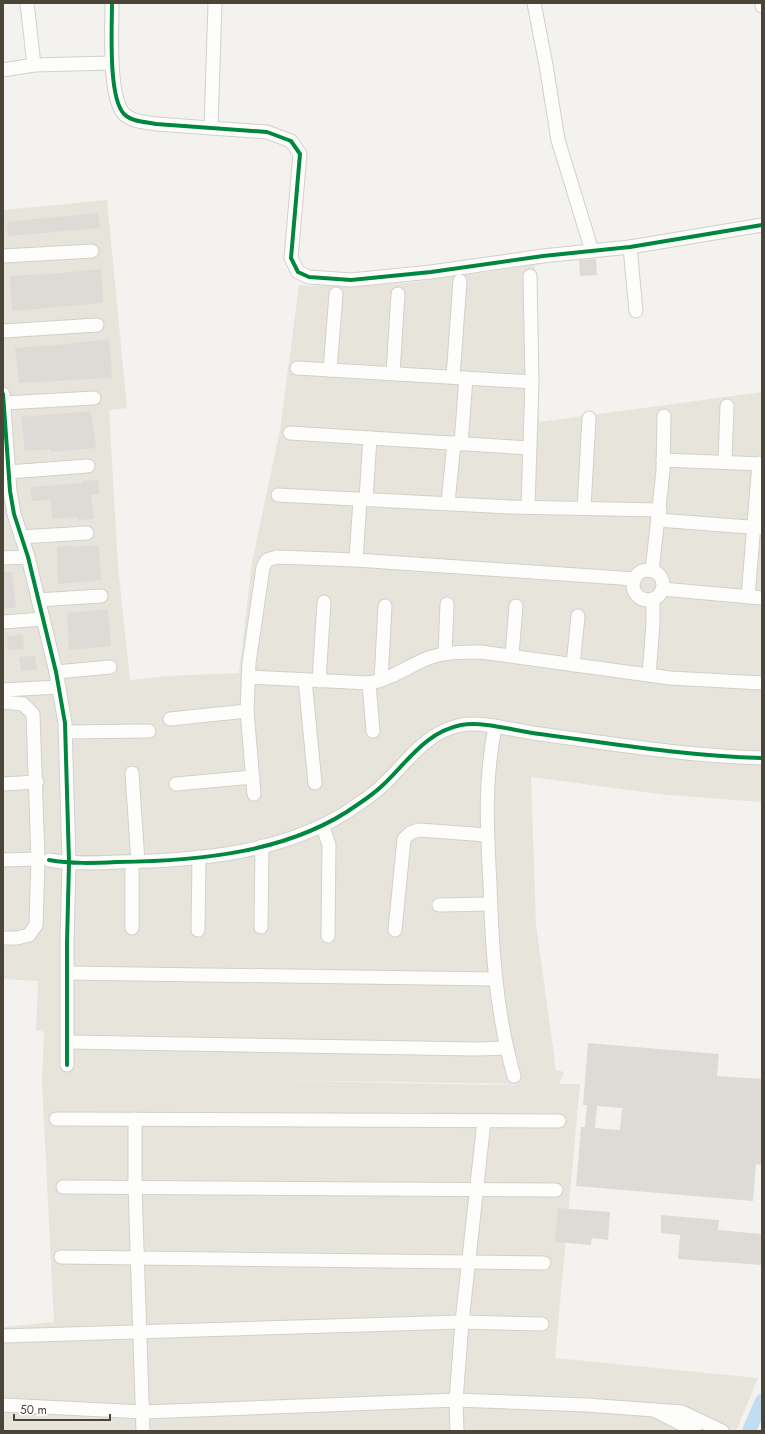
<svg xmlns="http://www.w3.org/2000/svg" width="765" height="1434" font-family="Jost,sans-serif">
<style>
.residential{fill:#e7e4dc;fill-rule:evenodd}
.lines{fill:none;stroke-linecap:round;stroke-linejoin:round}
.canal{stroke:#c0ddf1;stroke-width:14}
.building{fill:#dedbd6;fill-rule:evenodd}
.street-casing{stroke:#d2d0cb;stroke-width:15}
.street{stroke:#fdfdfc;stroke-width:13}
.cycleway-casing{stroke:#fff;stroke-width:6}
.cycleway{stroke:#00873e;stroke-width:4}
</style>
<rect width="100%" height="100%" fill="#f4f2ee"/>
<path class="residential" d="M107 200 127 408 109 410 118 567 130 680 166 676 239 673 252 562 280 430 299 285 310 286 408 283 535 265 539 422 762 392V802L667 795 531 777 536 924 556 1070 564 1072 559 1084H580L555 1358 758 1378 736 1431H3V1327L54 1322 42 1082 44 1032 36 1030 38 981 3 979V210ZM261 1080 529 1084 489 1085Z"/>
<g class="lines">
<polyline class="canal" points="749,1431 762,1401"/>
</g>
<g class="building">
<polygon points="98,213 100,228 8,236 7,222"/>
<polygon points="596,259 597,275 580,276 579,260"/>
<polygon points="101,269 103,303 12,311 10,276 51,274"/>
<polygon points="109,339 112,378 19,383 15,348 57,345"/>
<polygon points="91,411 96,448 51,452 51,449 25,451 21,417"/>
<polygon points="98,480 99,494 91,495 94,519 78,520 78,517 52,519 51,500 32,501 30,487 82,483 82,481"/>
<polygon points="72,545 72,547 99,545 101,580 58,584 57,547"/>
<polygon points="3,572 12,572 16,607 3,609"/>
<polygon points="108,609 111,646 69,650 67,613"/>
<polygon points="23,635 24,649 8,650 7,636"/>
<polygon points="35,656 37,670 21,671 19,657"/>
<path d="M588 1043 719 1054 717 1076 762 1079V1165L756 1164 753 1201 576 1186 581 1127H585L587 1105H583ZM597 1106 622 1108 620 1130 595 1128Z"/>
<polygon points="558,1208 610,1212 608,1240 592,1238 591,1245 555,1242"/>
<polygon points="661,1215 719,1220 718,1230 762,1234 762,1265 678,1259 680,1235 661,1233"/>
</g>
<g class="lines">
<g class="street-casing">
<g id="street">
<polyline points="27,3 34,65"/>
<path d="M112 3C112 28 108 97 124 114 132 122 146 122 156 124L267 132 291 141 300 154 291 258 298 272 309 277 351 280 431 272 543 256 630 247 762 225"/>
<polyline points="534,3 546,65 558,140 592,251"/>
<polyline points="762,3 762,6"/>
<polyline points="3,70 34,65 112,63"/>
<polyline points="211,128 215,3"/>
<polyline points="630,247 636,311"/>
<polyline points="3,256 92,251"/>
<polyline points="3,331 97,325"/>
<polyline points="297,368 532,382"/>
<polyline points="330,370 336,294"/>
<polyline points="393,373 398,294"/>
<polyline points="453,377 460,281"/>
<polyline points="3,394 10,491 14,514 28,557 56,672 65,723 69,862 67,943 67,1065"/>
<polyline points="4,403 94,398"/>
<polyline points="290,433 529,448"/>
<polyline points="461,444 466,378"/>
<polyline points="663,460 762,464"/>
<polyline points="725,461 727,406"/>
<polyline points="8,472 88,466"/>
<polyline points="278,495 510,507 660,510"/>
<polyline points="366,499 370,438"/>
<polyline points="448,503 454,443"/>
<polyline points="528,507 532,382 530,276"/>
<polyline points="584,508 589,418"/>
<polyline points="658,520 762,528"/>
<polyline points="21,537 87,533"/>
<polyline points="3,558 28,557"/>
<polyline points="356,560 360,499"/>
<circle cx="648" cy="585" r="15"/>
<polyline points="652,571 663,471 664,416"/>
<polyline points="662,589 762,598"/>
<polyline points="748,597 759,463"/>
<polyline points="38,600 101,596"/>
<polyline points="3,622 43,619"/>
<polyline points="445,654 447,604"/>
<polyline points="512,655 516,606"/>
<polyline points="573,665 578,616"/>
<polyline points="56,672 110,667"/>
<polyline points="649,675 653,624 653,599"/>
<path d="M248 677 369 683C389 680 407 667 426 659 443 652 463 652 481 652L670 678 762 683"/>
<polyline points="305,680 315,783"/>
<polyline points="381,680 385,606"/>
<polyline points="319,681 324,602"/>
<polyline points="369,683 373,731"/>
<polyline points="3,690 59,687"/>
<polyline points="3,702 23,704 33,714 38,859 36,925 29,935 17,938 3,938"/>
<polyline points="170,719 247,711"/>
<path d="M495 727C484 783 487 828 490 884 492 949 496 1013 514 1076"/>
<polyline points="65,732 149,731"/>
<polyline points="132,773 138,862"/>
<polyline points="3,784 37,782"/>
<polyline points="176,784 253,777"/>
<polyline points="254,794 247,711 249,663 263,567 267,560 277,557 356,560 635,579"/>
<polyline points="323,827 329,845 328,936"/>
<polyline points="3,860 38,859"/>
<path d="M49 860C71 864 95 863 117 862 198 861 290 853 357 805 366 799 376 792 384 784 408 761 426 732 461 725 484 721 515 731 540 734 614 744 687 756 762 758"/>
<polyline points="132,862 132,928"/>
<polyline points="439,905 490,904"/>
<polyline points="261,927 262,846"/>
<polyline points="198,930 199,857"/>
<polyline points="395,930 404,839 410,833 419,830 487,835"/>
<polyline points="68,973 495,979"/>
<polyline points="67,1042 477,1049 506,1048"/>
<polyline points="56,1119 559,1121"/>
<polyline points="135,1119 135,1186 143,1431"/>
<polyline points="63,1187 556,1190"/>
<polyline points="61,1257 544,1263"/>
<polyline points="3,1336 462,1322 542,1324"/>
<polyline points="3,1405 144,1412 456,1400 587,1405 654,1410"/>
<polyline points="457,1431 456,1400 462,1322 484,1121"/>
<polyline points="695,1431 654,1410 682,1412 722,1431"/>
</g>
</g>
<use href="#street" class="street"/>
<g class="cycleway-casing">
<g id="cycleway">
<path d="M112 3C112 28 108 97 124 114 132 122 146 122 156 124L267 132 291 141 300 154 291 258 298 272 309 277 351 280 431 272 543 256 630 247 762 225"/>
<polyline points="3,394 10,491 14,514 28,557 56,672 65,723 69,862 67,943 67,1065"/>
<path d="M49 860C71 864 95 863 117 862 198 861 290 853 357 805 366 799 376 792 384 784 408 761 426 732 461 725 484 721 515 731 540 734 614 744 687 756 762 758"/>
</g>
</g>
<use href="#cycleway" class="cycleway"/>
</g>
<rect width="765" height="1434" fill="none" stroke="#4b4439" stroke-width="8"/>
<path d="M14 1414v6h96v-6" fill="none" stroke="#4b4439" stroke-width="2"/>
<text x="20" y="1414" font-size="12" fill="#4b4439" stroke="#ffffff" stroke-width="3" paint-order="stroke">50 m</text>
</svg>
